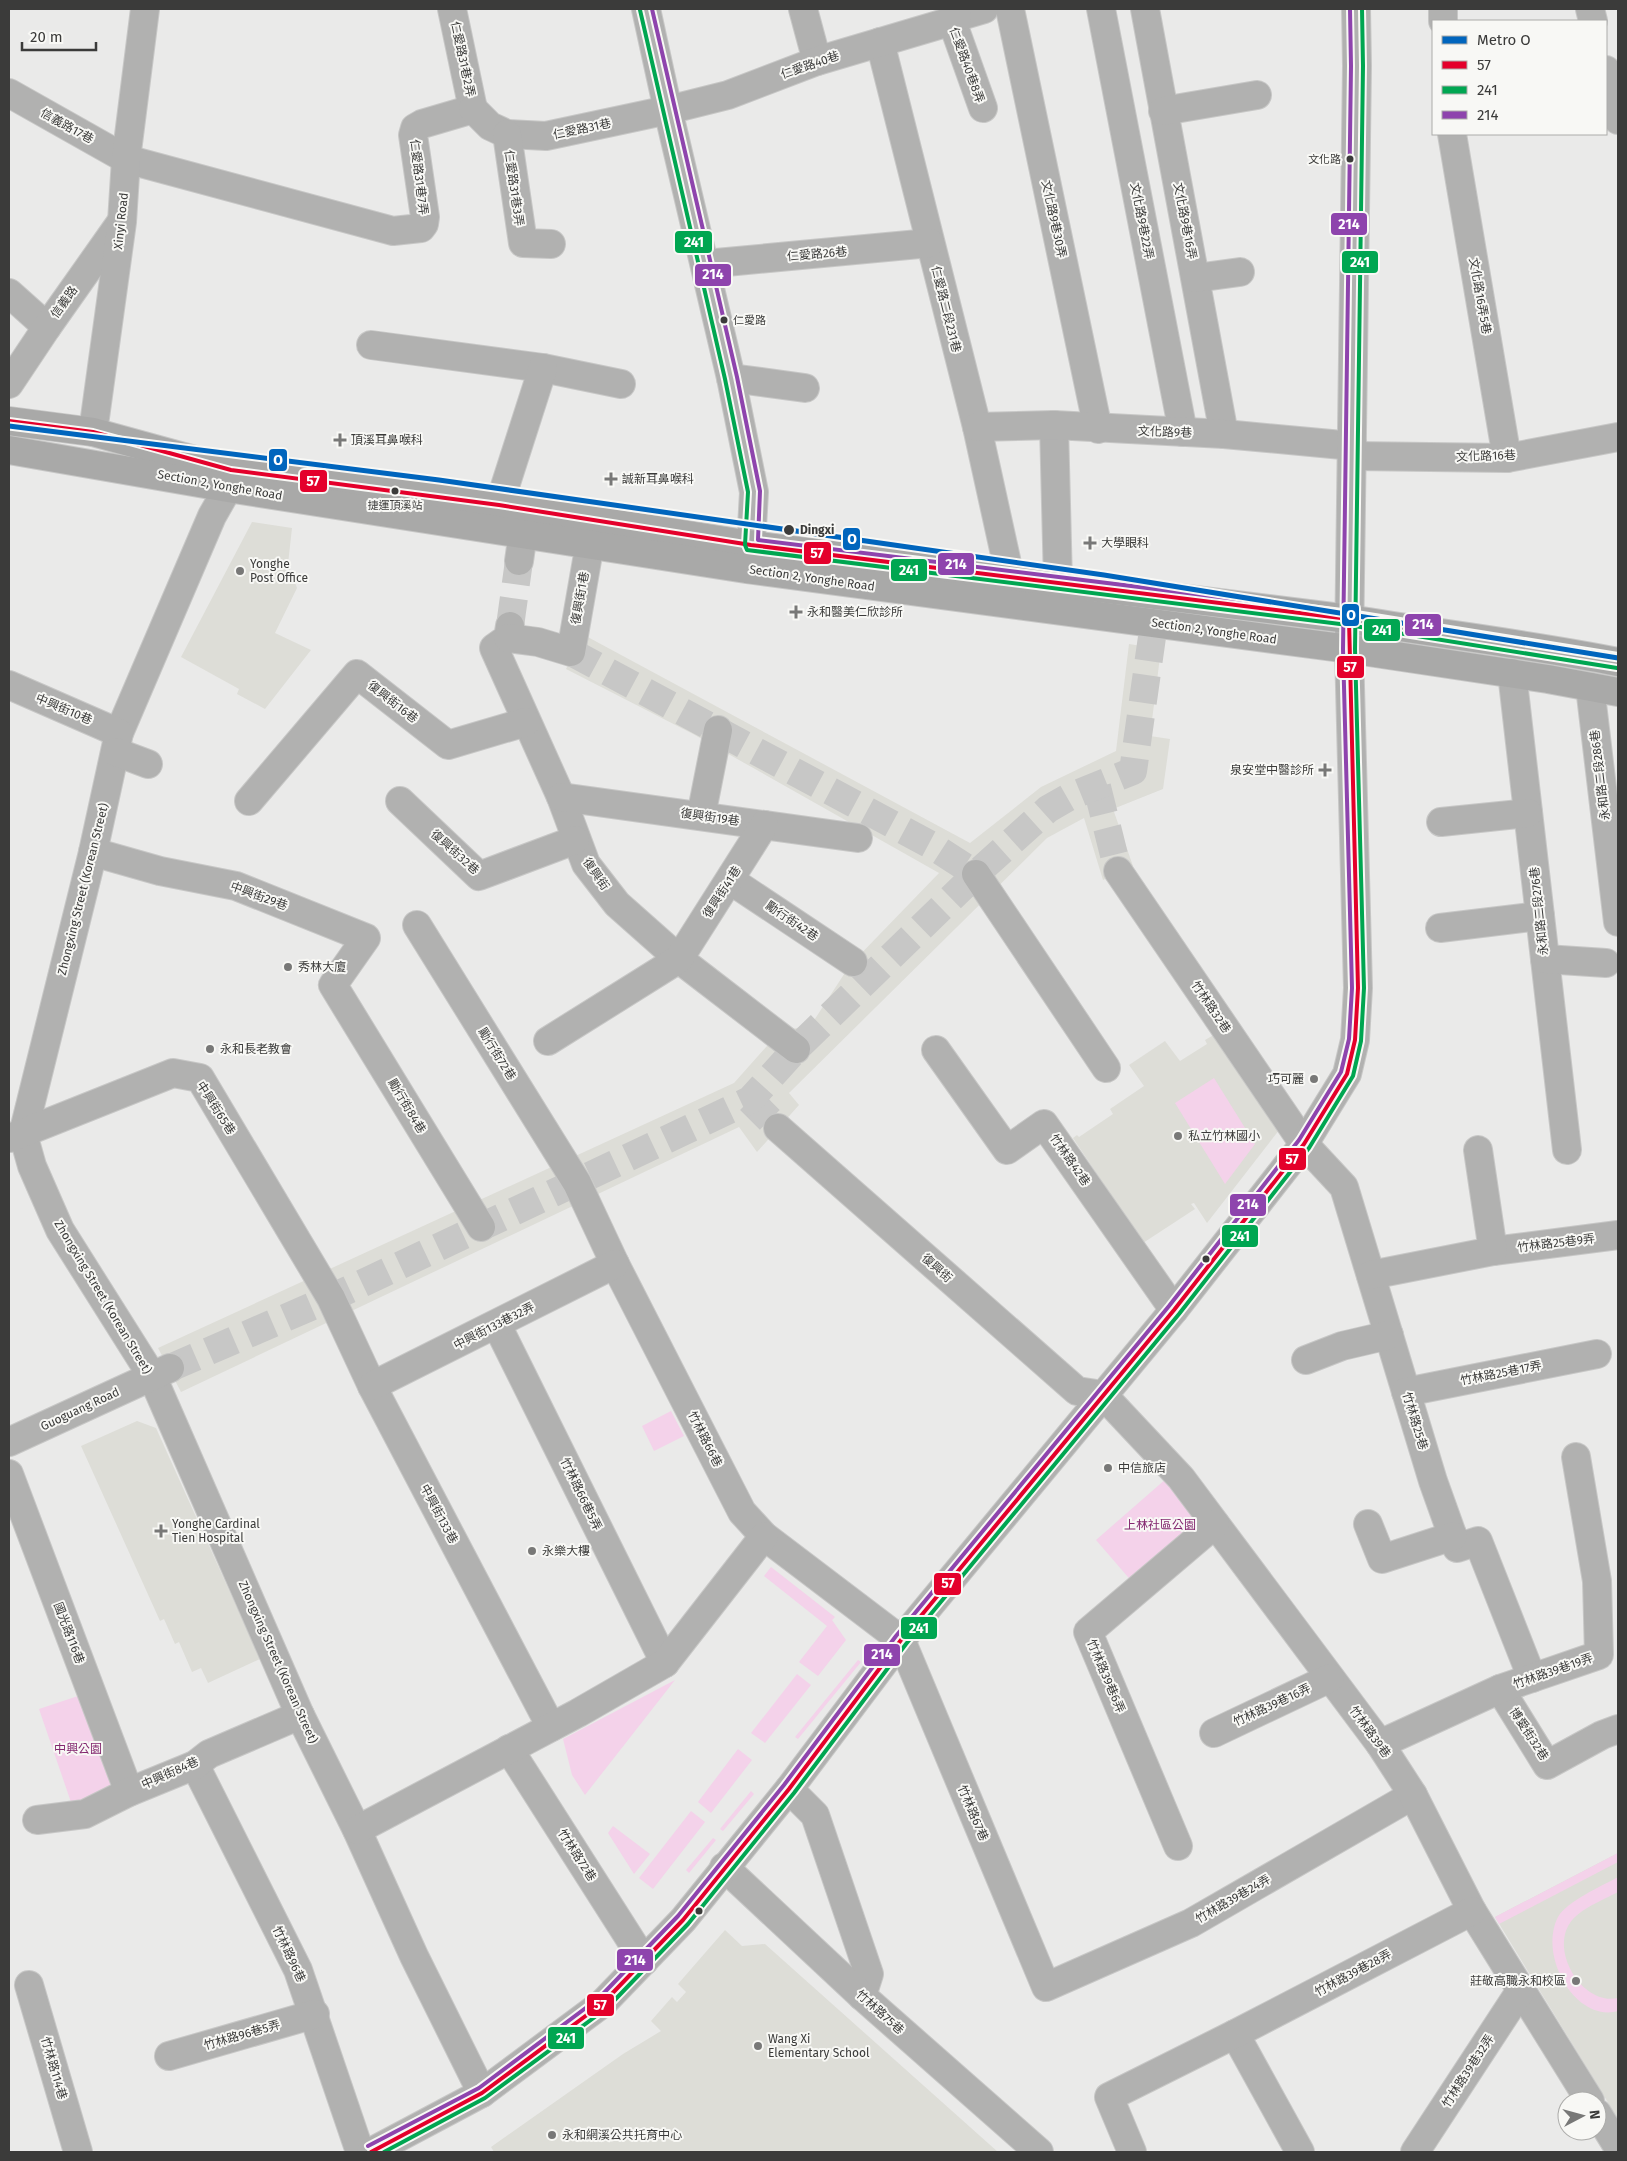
<svg xmlns="http://www.w3.org/2000/svg" width="1627" height="2161" font-family="'Fira Sans','Noto Sans TC',sans-serif">
<style>
.built{fill:#ddddd7}
.green{fill:#f4d2ea}
.lines{fill:none;stroke-linecap:round;stroke-linejoin:round}
.minor-tunnel{stroke:#c7c7c6;stroke-width:28;stroke-dasharray:28 14;stroke-linecap:butt}
.minor-casing{stroke:#c7c7c6;stroke-width:30}
.major-casing{stroke:#c7c7c6;stroke-width:30}
.minor{stroke:#b1b1b0;stroke-width:28}
.major{stroke:#a9a9a8;stroke-width:28}
.bus-1-casing{stroke:#f8f8f5;stroke-width:8}
.bus-2-casing{stroke:#f8f8f5;stroke-width:8}
.bus-3-casing{stroke:#f8f8f5;stroke-width:8}
.bus-1{stroke:#e4002b;stroke-width:4}
.bus-2{stroke:#00a651;stroke-width:4}
.bus-3{stroke:#8e44ad;stroke-width:4}
.metro-1-casing{stroke:#f8f8f5;stroke-width:9}
.metro-1{stroke:#0065bd;stroke-width:5}
.bus-dot{fill:#3b3b3a;stroke:#f8f8f5;stroke-width:2}
.poi-dot{fill:#787877;stroke:#f8f8f5;stroke-width:2}
.labels{text-anchor:middle;stroke-width:4;stroke-linejoin:round;paint-order:stroke}
.bus-label{font-size:11px;fill:#3b3b3a;stroke:#f8f8f5;text-anchor:end}
.street-label{font-size:12px;fill:#3b3b3a;stroke:#f8f8f5}
.poi-label{font-size:12px;fill:#3b3b3a;stroke:#f8f8f5;text-anchor:start}
.stop-label{font-size:12px;font-weight:bold;fill:#3b3b3a;stroke:#f8f8f5;text-anchor:start}
.park-label{font-size:12px;fill:#83276f;stroke:#f8f8f5}
.line-badge{stroke:#f8f8f5;stroke-width:2}
.badge-label{font-size:14px;text-anchor:middle;font-weight:bold;fill:#fff}
</style>
<rect width="100%" height="100%" fill="#eaeae9"/>
<g class="built">
<polygon points="252,522 292,528 288,564 297,588 275,633 311,650 265,709 237,694 239,689 181,657"/>
<polygon points="584,635 970,843 1041,787 1116,751 1129,644 1161,649 1150,736 1170,739 1163,789 1113,809 1133,866 1103,880 1084,818 1047,838 789,1093 799,1105 757,1152 739,1127 181,1392 158,1348 734,1083 767,1046 792,1029 811,1025 850,965 939,873 693,734 566,669"/>
<polygon points="1224,1029 1283,1125 1207,1223 1194,1203 1191,1204 1195,1209 1143,1243 1073,1138 1077,1135 1079,1137 1113,1114 1110,1109 1144,1086 1129,1065 1165,1041 1180,1061 1207,1044 1205,1040"/>
<polygon points="137,1421 156,1428 260,1659 208,1683 201,1668 192,1672 179,1642 175,1644 164,1619 160,1621 81,1446"/>
<polygon points="1618,1853 1618,2119 1495,1917"/>
<polygon points="725,1930 742,1946 765,1944 998,2152 494,2152 491,2147 623,2054 661,2031 651,2021 672,1997 677,2002 686,1992 678,1984"/>
</g>
<g class="green">
<polygon points="1214,1078 1255,1144 1225,1184 1175,1103"/>
<polygon points="671,1411 684,1436 654,1451 642,1426"/>
<polygon points="1167,1478 1197,1511 1199,1532 1134,1584 1096,1540"/>
<polygon points="771,1567 835,1617 832,1620 846,1640 818,1676 799,1662 827,1626 764,1576"/>
<polygon points="858,1660 861,1662 798,1739 795,1737"/>
<polygon points="797,1674 811,1685 765,1743 751,1733"/>
<polygon points="675,1680 585,1795 572,1775 563,1739"/>
<polygon points="84,1694 116,1788 73,1808 39,1709"/>
<polygon points="738,1749 752,1760 711,1813 698,1802"/>
<polygon points="751,1791 754,1794 723,1831 720,1829"/>
<polygon points="691,1811 705,1822 653,1889 639,1878"/>
<polygon points="613,1826 650,1854 634,1874 608,1833"/>
<polygon points="713,1838 716,1840 689,1873 686,1870"/>
<polygon points="1618,1853 1618,1862 1499,1924 1495,1917"/>
<path d="M1618 1877V1892C1603 1900 1579 1909 1570 1923 1550 1952 1583 2006 1618 1998V2011C1575 2023 1538 1955 1558 1917 1567 1901 1602 1886 1618 1877Z"/>
</g>
<g class="lines">
<g class="minor-tunnel">
<polyline points="510,626 519,561"/>
<polyline points="571,652 931,845 976,874"/>
<polyline points="1097,787 1118,871"/>
<polyline points="750,1100 778,1128"/>
<polyline points="170,1368 331,1298 750,1100 796,1049 976,874 1048,809 1069,797 1133,771 1154,623"/>
</g>
<g class="minor-casing">
<g id="minor">
<polyline points="452,9 473,109"/>
<polyline points="646,9 668,110 731,378 754,492 751,545 747,567"/>
<polyline points="803,9 817,61"/>
<polyline points="1010,9 1098,429"/>
<polyline points="1101,9 1183,432"/>
<polyline points="1145,9 1224,434"/>
<polyline points="1443,9 1443,21"/>
<polyline points="1590,9 1593,21"/>
<polyline points="957,17 984,9"/>
<polyline points="952,21 983,108"/>
<polyline points="880,42 977,427 1010,577"/>
<polyline points="1606,70 1618,120"/>
<polyline points="9,93 126,159 393,231 421,228 424,224 425,217 413,135 415,128 422,124 473,109"/>
<polyline points="473,109 490,126 507,134 546,136 668,110 728,95 817,61 952,21 957,17 955,9"/>
<polyline points="1163,111 1257,95"/>
<polyline points="507,134 523,243 551,244"/>
<polyline points="1452,134 1507,458"/>
<polyline points="705,264 930,243"/>
<polyline points="1196,278 1240,272"/>
<polyline points="9,293 47,327"/>
<polyline points="371,345 543,368 621,384"/>
<polyline points="731,378 805,388"/>
<polyline points="9,384 47,327 119,225"/>
<polyline points="1054,425 1058,583"/>
<polyline points="977,427 1054,425 1224,434 1353,446"/>
<polyline points="93,432 122,222 126,159 145,9"/>
<polyline points="1353,456 1507,458 1618,437"/>
<polyline points="231,470 228,488 212,516 119,733 93,852 23,1134 32,1166 60,1230 152,1376 300,1715 357,1830 414,1956 482,2093"/>
<polyline points="499,505 543,368"/>
<polyline points="519,561 523,533"/>
<polyline points="510,626 508,638 494,648 561,797 586,864 617,904 679,959 796,1049"/>
<polyline points="508,638 538,642 571,652 590,543"/>
<polyline points="1512,673 1567,1150"/>
<polyline points="9,685 119,733"/>
<polyline points="1590,687 1618,922"/>
<polyline points="116,752 148,764"/>
<polyline points="561,797 858,838"/>
<polyline points="249,801 357,674 448,745 526,722"/>
<polyline points="400,801 479,876 575,840"/>
<polyline points="701,816 718,730"/>
<polyline points="1441,822 1528,813"/>
<polyline points="93,852 160,871 236,886 366,938 333,985 481,1227"/>
<polyline points="1118,871 1304,1144 1344,1187 1433,1481 1457,1548 1478,1541 1532,1678"/>
<polyline points="976,874 1106,1068"/>
<polyline points="730,880 853,962"/>
<polyline points="417,925 577,1183 615,1264 742,1512 764,1536 901,1640 1046,1987 1191,1923 1413,1795"/>
<polyline points="1440,928 1540,916"/>
<polyline points="1545,959 1606,963"/>
<polyline points="548,1041 679,959 764,825"/>
<polyline points="936,1050 1007,1150 1044,1124 1174,1310"/>
<polyline points="778,1128 1077,1391 1103,1395 1181,1478 1380,1744 1413,1795 1472,1911 1590,2101"/>
<polyline points="10,1138 173,1073 200,1078 331,1298 372,1386 551,1727"/>
<polyline points="1493,1251 1618,1235"/>
<polyline points="1371,1275 1493,1251 1478,1150"/>
<polyline points="497,1325 665,1663"/>
<polyline points="1306,1360 1342,1346 1389,1335"/>
<polyline points="372,1386 615,1264"/>
<polyline points="1406,1392 1597,1354"/>
<polyline points="9,1442 170,1368"/>
<polyline points="9,1474 129,1792"/>
<polyline points="1368,1524 1382,1559 1453,1536"/>
<polyline points="1500,1689 1547,1765 1602,1735 1618,1729"/>
<polyline points="1214,1733 1330,1678"/>
<polyline points="1380,1744 1500,1689 1599,1655 1597,1581 1576,1457"/>
<polyline points="509,1749 644,1961"/>
<polyline points="195,1765 298,1970 360,2152"/>
<polyline points="789,1789 815,1815 869,1974 862,1996"/>
<polyline points="37,1820 85,1814 129,1792 195,1765 209,1754 300,1715"/>
<polyline points="357,1830 578,1713 665,1663 764,1536"/>
<polyline points="1178,1846 1088,1632 1215,1524"/>
<polyline points="724,1867 862,1996 1039,2152"/>
<polyline points="29,1985 78,2152"/>
<polyline points="1235,2034 1300,2152"/>
<polyline points="169,2056 315,2014"/>
<polyline points="1597,2113 1618,2147"/>
<polyline points="371,2152 482,2093 603,2003 683,1920 789,1789 901,1640 1174,1310 1304,1144 1347,1074 1355,1040 1358,988 1349,649 1357,66 1356,9"/>
<polyline points="1132,2152 1109,2097 1235,2034 1472,1911"/>
<polyline points="1415,2152 1521,1990"/>
</g>
</g>
<g class="major-casing">
<g id="major">
<path d="M9 421 93 432 231 470 499 505 751 545 1349 619C1439 634 1529 644 1618 662"/>
<polyline points="9,450 228,488 746,569 1349,649 1548,679 1618,692"/>
</g>
</g>
<use href="#minor" class="minor"/>
<use href="#major" class="major"/>
<g class="bus-1-casing">
<polyline id="bus-1" points="9,421 93,432 231,470 499,505 751,545 1349,619 1358,988 1355,1040 1347,1074 1304,1144 1174,1310 901,1640 789,1789 683,1920 603,2003 482,2093 371,2152"/>
</g>
<g class="bus-2-casing">
<g id="bus-2">
<polyline points="640,10 725,379 748,492 745,545 747,550 1348,625 1617,668"/>
<polyline points="384,2152 485,2098 607,2008 688,1924 794,1793 906,1644 1179,1314 1309,1148 1353,1076 1361,1041 1364,988 1355,649 1363,66 1362,9"/>
</g>
</g>
<g class="bus-3-casing">
<g id="bus-3">
<polyline points="652,9 737,377 760,491 758,540 1350,613 1618,656"/>
<polyline points="368,2146 479,2088 599,1998 678,1916 784,1785 896,1636 1169,1306 1299,1140 1341,1072 1349,1039 1352,988 1343,649 1351,66 1350,9"/>
</g>
</g>
<use href="#bus-1" class="bus-1"/>
<use href="#bus-2" class="bus-2"/>
<use href="#bus-3" class="bus-3"/>
<g class="metro-1-casing">
<polyline id="metro-1" points="9,426 439,480 1104,575 1618,658"/>
</g>
<use href="#metro-1" class="metro-1"/>
</g>
<g class="bus-dot">
<circle cx="1350" cy="159" r="4.5"/>
<circle cx="724" cy="320" r="4.5"/>
<circle cx="395" cy="491" r="4.5"/>
<circle cx="789" cy="530" r="6"/>
<circle cx="1206" cy="1259" r="4.5"/>
<circle cx="699" cy="1911" r="4.5"/>
</g>
<g class="poi-dot">
<path d="M337.5 432.5h5v5h5v5h-5v5h-5v-5h-5v-5h5z"/>
<path d="M608.5 471.5h5v5h5v5h-5v5h-5v-5h-5v-5h5z"/>
<path d="M1087.5 535.5h5v5h5v5h-5v5h-5v-5h-5v-5h5z"/>
<circle cx="240" cy="571" r="5"/>
<path d="M793.5 604.5h5v5h5v5h-5v5h-5v-5h-5v-5h5z"/>
<path d="M1322.5 762.5h5v5h5v5h-5v5h-5v-5h-5v-5h5z"/>
<circle cx="288" cy="967" r="5"/>
<circle cx="210" cy="1049" r="5"/>
<circle cx="1314" cy="1079" r="5"/>
<circle cx="1178" cy="1136" r="5"/>
<circle cx="1108" cy="1468" r="5"/>
<path d="M158.5 1523.5h5v5h5v5h-5v5h-5v-5h-5v-5h5z"/>
<circle cx="532" cy="1551" r="5"/>
<circle cx="1576" cy="1981" r="5"/>
<circle cx="758" cy="2046" r="5"/>
<circle cx="552" cy="2135" r="5"/>
</g>
<g class="labels">
<g class="bus-label">
<text x="1341" y="163">文化路</text>
<text x="733" y="324" text-anchor="start">仁愛路</text>
<text x="395" y="509" text-anchor="middle">捷運頂溪站</text>
</g>
<g class="street-label">
<text transform="translate(463 59) rotate(78)" y="4">仁愛路31巷2弄</text>
<text transform="translate(810 65) rotate(-19)" y="4">仁愛路40巷</text>
<text transform="translate(967 65) rotate(70)" y="4">仁愛路40巷8弄</text>
<text transform="translate(67 126) rotate(29)" y="4">信義路17巷</text>
<text transform="translate(582 129) rotate(-12)" y="4">仁愛路31巷</text>
<text transform="translate(419 177) rotate(83)" y="4">仁愛路31巷7弄</text>
<text transform="translate(514 188) rotate(82)" y="4">仁愛路31巷3弄</text>
<text transform="translate(1054 219) rotate(78)" y="4">文化路9巷30弄</text>
<text transform="translate(121 221) rotate(-84)" y="4">Xinyi Road</text>
<text transform="translate(1142 221) rotate(79)" y="4">文化路9巷22弄</text>
<text transform="translate(1185 221) rotate(79)" y="4">文化路9巷16弄</text>
<text transform="translate(817 254) rotate(-5)" y="4">仁愛路26巷</text>
<text transform="translate(1480 296) rotate(80)" y="4">文化路16弄5巷</text>
<text transform="translate(64 302) rotate(-54)" y="4">信義路</text>
<text transform="translate(946 309) rotate(76)" y="4">仁愛路二段231巷</text>
<text transform="translate(1165 432) rotate(2)" y="4">文化路9巷</text>
<text transform="translate(1486 456) rotate(-2)" y="4">文化路16巷</text>
<text transform="translate(220 485) rotate(10)" y="4">Section 2, Yonghe Road</text>
<text transform="translate(812 578) rotate(8)" y="4">Section 2, Yonghe Road</text>
<text transform="translate(580 598) rotate(-80)" y="4">復興街1巷</text>
<text transform="translate(1214 631) rotate(8)" y="4">Section 2, Yonghe Road</text>
<text transform="translate(393 702) rotate(38)" y="4">復興街16巷</text>
<text transform="translate(64 709) rotate(23)" y="4">中興街10巷</text>
<text transform="translate(1600 775) rotate(-97)" y="4">永和路二段286巷</text>
<text transform="translate(710 817) rotate(8)" y="4">復興街19巷</text>
<text transform="translate(455 852) rotate(42)" y="4">復興街32巷</text>
<text transform="translate(596 874) rotate(55)" y="4">復興街</text>
<text transform="translate(83 889) rotate(-76)" y="4">Zhongxing Street (Korean Street)</text>
<text transform="translate(722 892) rotate(-57)" y="4">復興街41巷</text>
<text transform="translate(259 896) rotate(20)" y="4">中興街29巷</text>
<text transform="translate(1539 911) rotate(-96)" y="4">永和路二段276巷</text>
<text transform="translate(792 921) rotate(34)" y="4">勵行街42巷</text>
<text transform="translate(1211 1007) rotate(56)" y="4">竹林路32巷</text>
<text transform="translate(497 1054) rotate(58)" y="4">勵行街72巷</text>
<text transform="translate(407 1106) rotate(59)" y="4">勵行街84巷</text>
<text transform="translate(216 1108) rotate(57)" y="4">中興街65巷</text>
<text transform="translate(1070 1160) rotate(55)" y="4">竹林路42巷</text>
<text transform="translate(1556 1243) rotate(-7)" y="4">竹林路25巷9弄</text>
<text transform="translate(937 1268) rotate(42)" y="4">復興街</text>
<text transform="translate(103 1297) rotate(59)" y="4">Zhongxing Street (Korean Street)</text>
<text transform="translate(494 1326) rotate(-27)" y="4">中興街133巷32弄</text>
<text transform="translate(1501 1373) rotate(-11)" y="4">竹林路25巷17弄</text>
<text transform="translate(80 1409) rotate(-25)" y="4">Guoguang Road</text>
<text transform="translate(1415 1421) rotate(73)" y="4">竹林路25巷</text>
<text transform="translate(705 1439) rotate(63)" y="4">竹林路66巷</text>
<text transform="translate(581 1494) rotate(64)" y="4">竹林路66巷5弄</text>
<text transform="translate(439 1514) rotate(62)" y="4">中興街133巷</text>
<text transform="translate(69 1633) rotate(69)" y="4">國光路116巷</text>
<text transform="translate(278 1662) rotate(66)" y="4">Zhongxing Street (Korean Street)</text>
<text transform="translate(1553 1671) rotate(-19)" y="4">竹林路39巷19弄</text>
<text transform="translate(1106 1676) rotate(67)" y="4">竹林路39巷6弄</text>
<text transform="translate(1272 1705) rotate(-25)" y="4">竹林路39巷16弄</text>
<text transform="translate(1370 1732) rotate(54)" y="4">竹林路39巷</text>
<text transform="translate(1529 1734) rotate(57)" y="4">博愛街32巷</text>
<text transform="translate(170 1773) rotate(-24)" y="4">中興街84巷</text>
<text transform="translate(973 1813) rotate(67)" y="4">竹林路67巷</text>
<text transform="translate(577 1855) rotate(57)" y="4">竹林路72巷</text>
<text transform="translate(1233 1899) rotate(-30)" y="4">竹林路39巷24弄</text>
<text transform="translate(289 1954) rotate(65)" y="4">竹林路96巷</text>
<text transform="translate(1353 1973) rotate(-28)" y="4">竹林路39巷28弄</text>
<text transform="translate(880 2012) rotate(42)" y="4">竹林路75巷</text>
<text transform="translate(242 2035) rotate(-16)" y="4">竹林路96巷5弄</text>
<text transform="translate(54 2068) rotate(74)" y="4">竹林路114巷</text>
<text transform="translate(1468 2071) rotate(-57)" y="4">竹林路39巷32弄</text>
</g>
<g class="poi-label">
<text x="351" y="444">頂溪耳鼻喉科</text>
<text x="622" y="483">誠新耳鼻喉科</text>
<text x="1101" y="547">大學眼科</text>
<text x="250" y="568">Yonghe<tspan x="250" dy="14">Post Office</tspan></text>
<text x="807" y="616">永和醫美仁欣診所</text>
<text x="1314" y="774" text-anchor="end">泉安堂中醫診所</text>
<text x="298" y="971">秀林大廈</text>
<text x="220" y="1053">永和長老教會</text>
<text x="1304" y="1083" text-anchor="end">巧可麗</text>
<text x="1188" y="1140">私立竹林國小</text>
<text x="1118" y="1472">中信旅店</text>
<text x="172" y="1528">Yonghe Cardinal<tspan x="172" dy="14">Tien Hospital</tspan></text>
<text x="542" y="1555">永樂大樓</text>
<text x="1566" y="1985" text-anchor="end">莊敬高職永和校區</text>
<text x="768" y="2043">Wang Xi<tspan x="768" dy="14">Elementary School</tspan></text>
<text x="562" y="2139">永和網溪公共托育中心</text>
</g>
<g class="stop-label">
<text x="800" y="534">Dingxi</text>
</g>
<g class="park-label">
<text x="1160" y="1529">上林社區公園</text>
<text x="78" y="1753">中興公園</text>
</g>
</g>
<g class="line-badge">
<rect x="1330" y="212" width="38" height="24" rx="5" fill="#8e44ad"/>
<rect x="674" y="230" width="39" height="24" rx="5" fill="#00a651"/>
<rect x="1341" y="250" width="38" height="24" rx="5" fill="#00a651"/>
<rect x="694" y="263" width="38" height="24" rx="5" fill="#8e44ad"/>
<rect x="268" y="448" width="20" height="24" rx="5" fill="#0065bd"/>
<rect x="299" y="469" width="29" height="24" rx="5" fill="#e4002b"/>
<rect x="842" y="527" width="19" height="24" rx="5" fill="#0065bd"/>
<rect x="803" y="541" width="29" height="24" rx="5" fill="#e4002b"/>
<rect x="937" y="552" width="38" height="24" rx="5" fill="#8e44ad"/>
<rect x="890" y="558" width="38" height="24" rx="5" fill="#00a651"/>
<rect x="1341" y="603" width="19" height="24" rx="5" fill="#0065bd"/>
<rect x="1404" y="613" width="38" height="24" rx="5" fill="#8e44ad"/>
<rect x="1363" y="618" width="38" height="24" rx="5" fill="#00a651"/>
<rect x="1336" y="655" width="29" height="24" rx="5" fill="#e4002b"/>
<rect x="1278" y="1147" width="29" height="24" rx="5" fill="#e4002b"/>
<rect x="1229" y="1193" width="38" height="24" rx="5" fill="#8e44ad"/>
<rect x="1221" y="1224" width="38" height="24" rx="5" fill="#00a651"/>
<rect x="933" y="1572" width="29" height="24" rx="5" fill="#e4002b"/>
<rect x="900" y="1616" width="38" height="24" rx="5" fill="#00a651"/>
<rect x="863" y="1643" width="38" height="24" rx="5" fill="#8e44ad"/>
<rect x="616" y="1948" width="38" height="24" rx="5" fill="#8e44ad"/>
<rect x="586" y="1993" width="29" height="24" rx="5" fill="#e4002b"/>
<rect x="547" y="2026" width="38" height="24" rx="5" fill="#00a651"/>
</g>
<g class="badge-label">
<text x="1349" y="229">214</text>
<text x="694" y="247">241</text>
<text x="1360" y="267">241</text>
<text x="713" y="279">214</text>
<text x="278" y="465">O</text>
<text x="313" y="486">57</text>
<text x="852" y="544">O</text>
<text x="817" y="558">57</text>
<text x="956" y="569">214</text>
<text x="909" y="575">241</text>
<text x="1351" y="620">O</text>
<text x="1423" y="629">214</text>
<text x="1382" y="635">241</text>
<text x="1350" y="672">57</text>
<text x="1292" y="1164">57</text>
<text x="1248" y="1209">214</text>
<text x="1240" y="1241">241</text>
<text x="948" y="1588">57</text>
<text x="919" y="1633">241</text>
<text x="882" y="1659">214</text>
<text x="635" y="1965">214</text>
<text x="600" y="2010">57</text>
<text x="566" y="2043">241</text>
</g>
<rect width="1627" height="2161" fill="none" stroke="#3b3b3a" stroke-width="20"/>
<rect x="1432" y="20" width="175" height="115" fill="#f8f8f5" stroke="#acacaa"/>
<rect x="1442" y="36" width="25" height="8" fill="#0065bd" stroke="#acacaa"/>
<text x="1477" y="45" font-size="15" fill="#3b3b3a">Metro O</text>
<rect x="1442" y="61" width="25" height="8" fill="#e4002b" stroke="#acacaa"/>
<text x="1477" y="70" font-size="15" fill="#3b3b3a">57</text>
<rect x="1442" y="86" width="25" height="8" fill="#00a651" stroke="#acacaa"/>
<text x="1477" y="95" font-size="15" fill="#3b3b3a">241</text>
<rect x="1442" y="111" width="25" height="8" fill="#8e44ad" stroke="#acacaa"/>
<text x="1477" y="120" font-size="15" fill="#3b3b3a">214</text>
<g transform="translate(1582 2116) rotate(84)"><circle r="24" fill="#f8f8f5" stroke="#acacaa"/>
<path d="M0-4L9 19L0 12L-9 19Z" fill="#787877"/>
<text y="-8" font-size="14" font-weight="bold" text-anchor="middle" fill="#3b3b3a">N</text>
</g>
<path d="M22 42v8h74v-8" fill="none" stroke="#3b3b3a" stroke-width="2.5"/>
<text x="30" y="42" font-size="15" fill="#3b3b3a" stroke="#f8f8f5" stroke-width="4" paint-order="stroke">20 m</text>
</svg>
